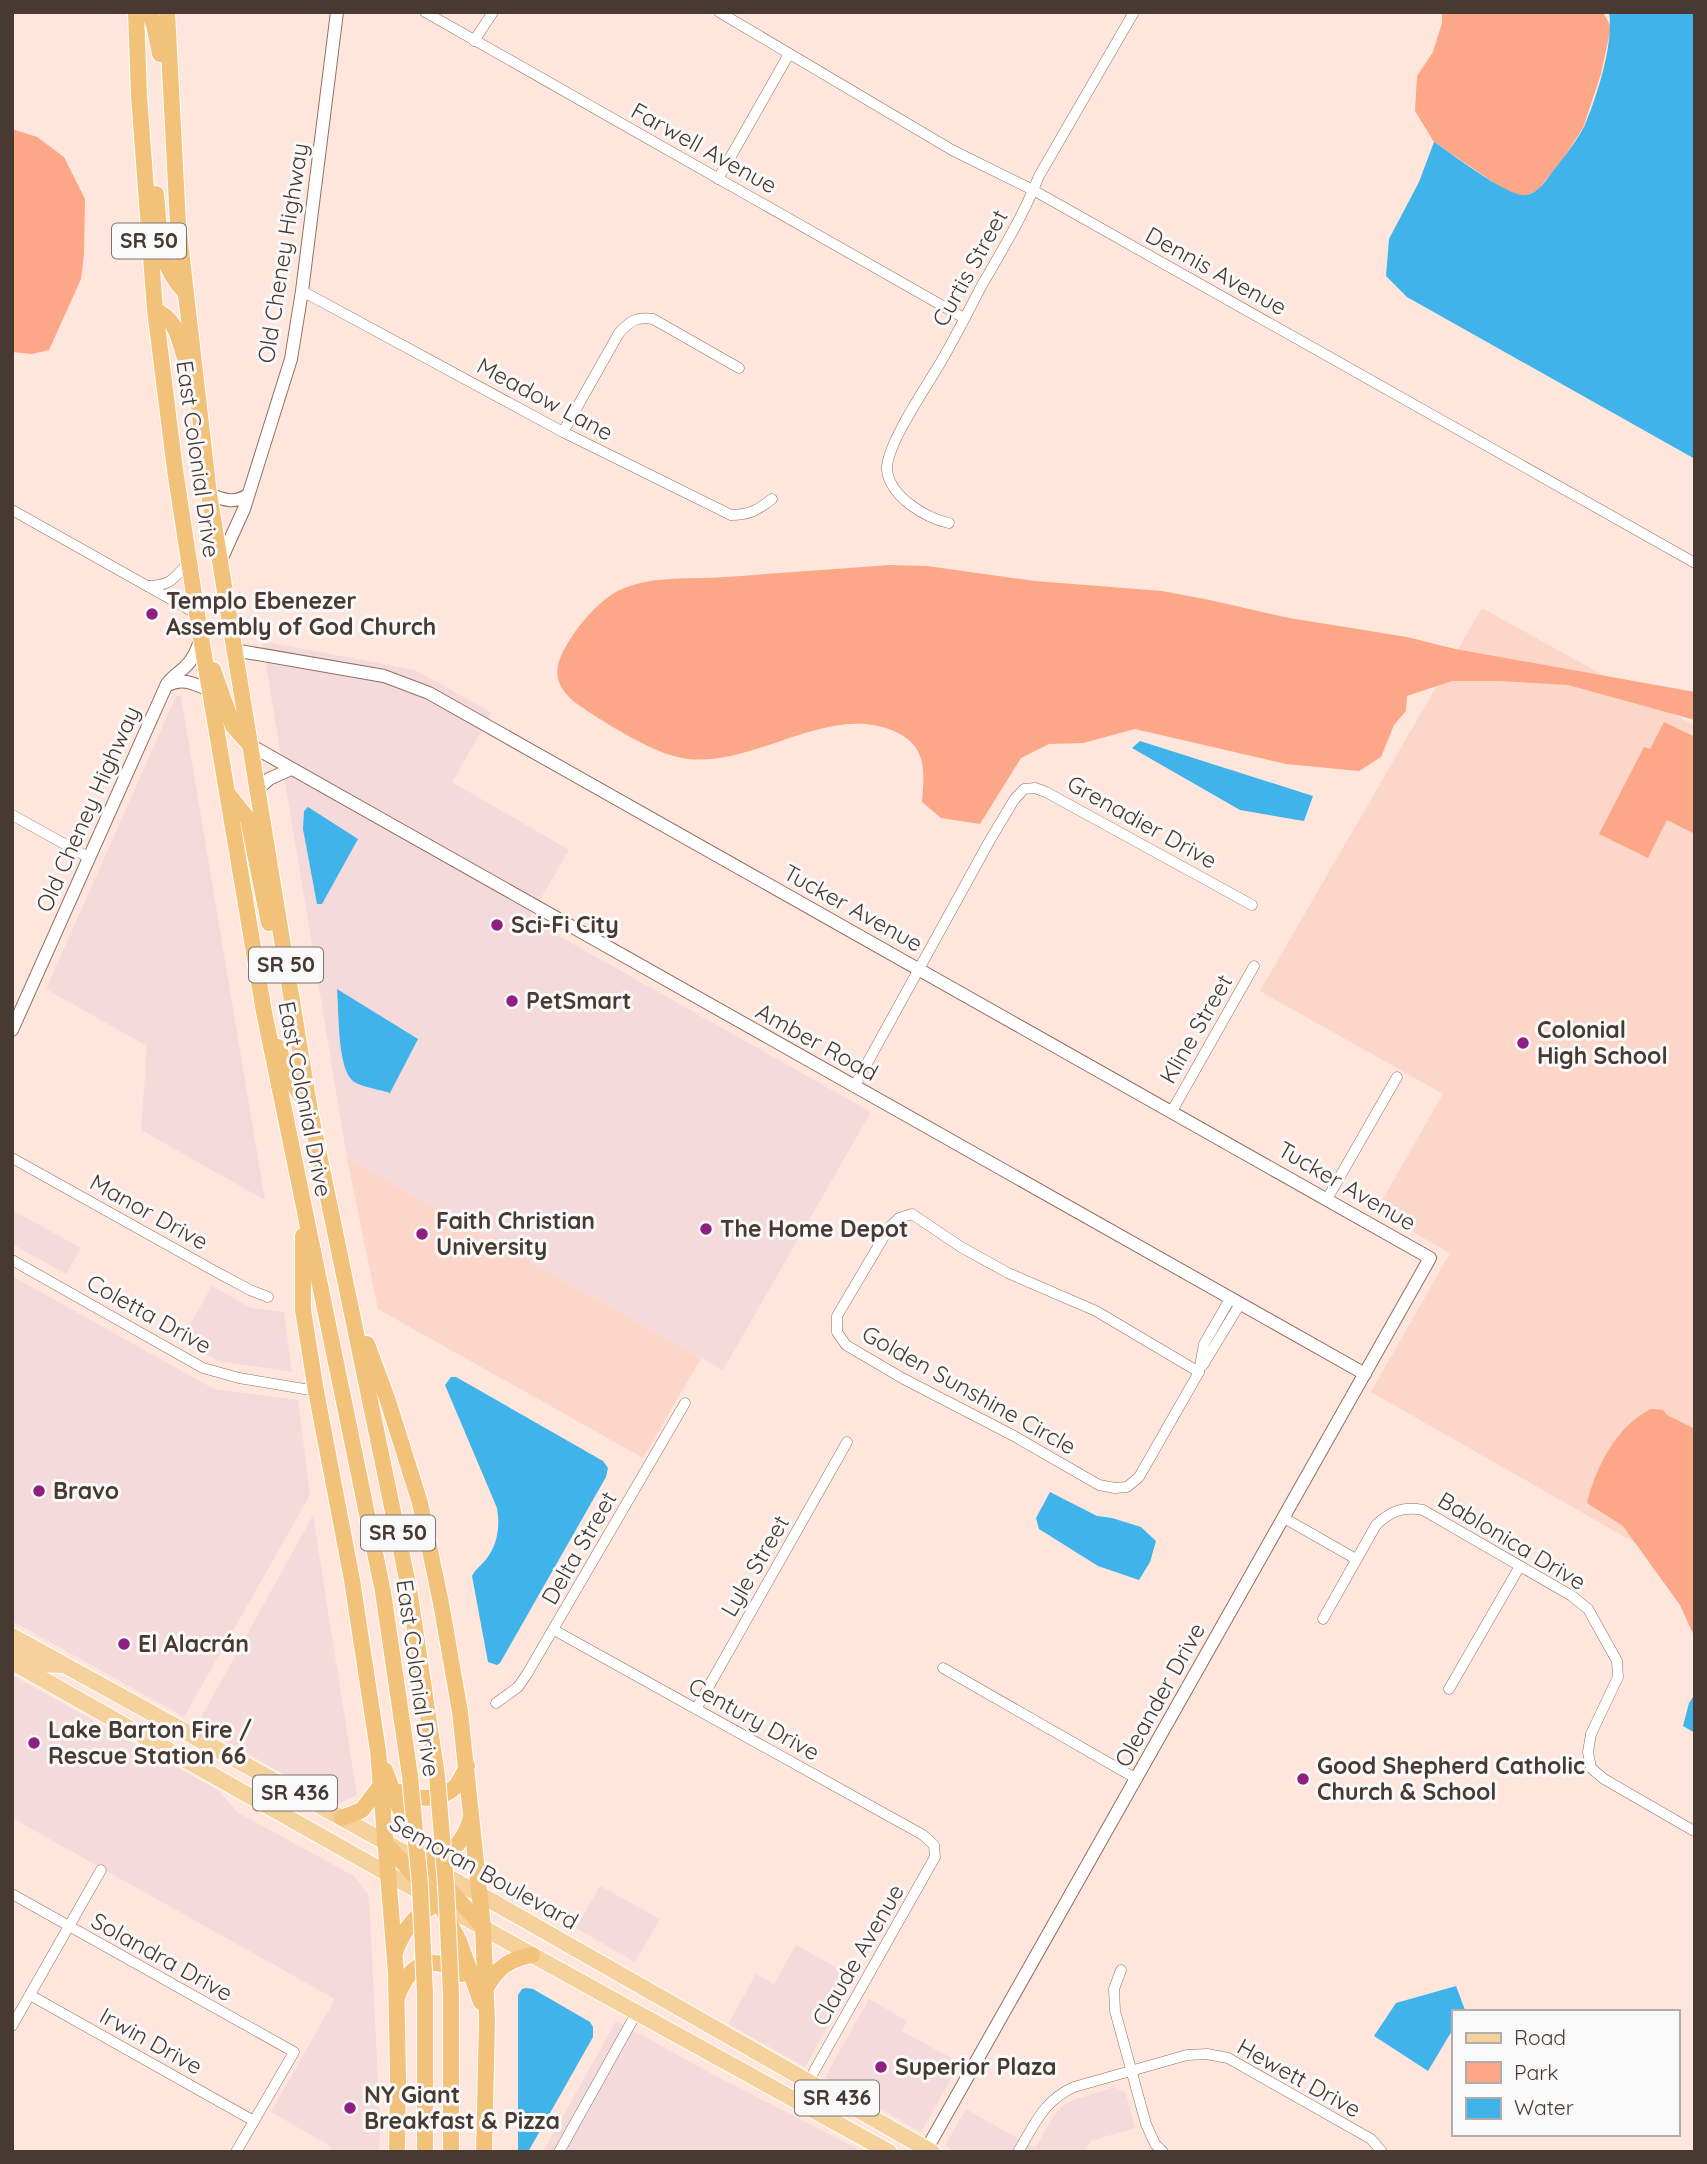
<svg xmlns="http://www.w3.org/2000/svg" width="1707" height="2164" font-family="Quicksand,sans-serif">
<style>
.commercial{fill:#f5dadc}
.built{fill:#fcd6c8}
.green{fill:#fca787}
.water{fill:#40b3ea}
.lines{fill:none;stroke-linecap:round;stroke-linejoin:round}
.minor-casing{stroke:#926f62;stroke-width:11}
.tertiary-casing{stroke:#926f62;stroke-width:14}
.primary-casing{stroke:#fff;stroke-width:18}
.trunk-casing{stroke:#fff;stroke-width:18}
.minor{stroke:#fff;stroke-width:10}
.tertiary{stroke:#fff;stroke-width:12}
.primary{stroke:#f5d19c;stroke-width:16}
.trunk{stroke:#f2c27b;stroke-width:16}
.trunk-bridge-casing{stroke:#fff;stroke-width:18;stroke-linecap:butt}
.trunk-bridge{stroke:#f2c27b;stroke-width:16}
.poi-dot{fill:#8f1f81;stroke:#f9f9f9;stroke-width:2.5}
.labels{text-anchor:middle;stroke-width:6;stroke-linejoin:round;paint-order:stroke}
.shield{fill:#f9f9f9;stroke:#7d736e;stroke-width:2}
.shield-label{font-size:21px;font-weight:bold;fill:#483933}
.street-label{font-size:23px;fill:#483933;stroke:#f9f9f9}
.poi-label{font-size:23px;font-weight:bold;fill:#483933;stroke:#f9f9f9;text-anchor:start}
</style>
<rect width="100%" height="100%" fill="#fee6dd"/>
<g class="commercial">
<polygon points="262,641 415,670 492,713 452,782 569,850 529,919 871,1112 723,1370 347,1158"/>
<polygon points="176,696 181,696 265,1200 141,1130 147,1046 46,989"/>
<polygon points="12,1210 81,1248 66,1274 12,1244"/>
<polygon points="12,1276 214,1389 298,1400 310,1495 184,1717 12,1621"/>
<polygon points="212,1286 251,1308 284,1312 292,1372 218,1361 181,1340"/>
<polygon points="313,1515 357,1795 337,1804 197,1725"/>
<polygon points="12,1675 219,1791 237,1812 354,1876 369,1895 380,2123 379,2152 330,2152 332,2147 271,2112 335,1999 12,1818"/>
<polygon points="600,1886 660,1919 635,1962 576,1928"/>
<polygon points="796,1945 855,1978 805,2067 728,2024 756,1974 774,1984"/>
<polygon points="869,1999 907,2021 902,2031 960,2063 921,2132 825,2077"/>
<polygon points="616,2021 714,2075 864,2152 543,2152"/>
<polygon points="1115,2087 1126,2093 1135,2128 1091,2141 1085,2152 956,2152 945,2145 966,2109 1035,2148 1055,2114 1062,2106 1076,2099"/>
</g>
<g class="built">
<polygon points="1482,608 1695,726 1695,1577 1371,1392 1450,1253 1376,1211 1443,1094 1260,991"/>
<polygon points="347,1158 701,1358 643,1458 378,1309"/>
</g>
<g class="green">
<polygon points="1442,12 1603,12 1611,27 1601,74 1583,128 1564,157 1538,190 1525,196 1508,192 1434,142 1415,111 1417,76 1433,52 1442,23"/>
<polygon points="12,129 37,137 64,157 85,199 84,254 81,279 49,350 32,354 12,352"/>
<path d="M889 565 927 566 1035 581 1162 591 1210 600 1289 618 1407 637 1455 649 1695 692V720L1568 685 1499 681H1452L1407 696 1406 711 1394 725 1381 757 1359 771 1286 764 1135 729 1083 743 1049 744 1021 758 980 824 941 818 922 802C924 774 928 748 898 733 831 699 751 771 682 758 653 753 607 724 583 708 563 695 551 680 561 656 571 634 591 609 611 595 645 574 687 580 725 577 780 573 834 569 889 565Z"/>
<polygon points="1664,722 1695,737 1695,834 1667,820 1648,858 1599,834 1644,747 1650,749"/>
<path d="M1651 1409 1663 1410 1667 1415 1695 1429V1638L1680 1605 1623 1526 1587 1503C1596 1467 1616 1426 1651 1409Z"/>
</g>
<g class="water">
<path d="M1609 12H1695V459L1407 297 1386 276 1389 239 1419 182 1434 142C1451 153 1509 198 1526 195 1539 193 1546 180 1553 171 1564 157 1576 142 1584 127 1597 97 1614 44 1609 12Z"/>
<polygon points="1140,741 1313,796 1304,821 1240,810 1132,748"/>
<polygon points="308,807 358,839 322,904 317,904 303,829 304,811"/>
<path d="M337 989 418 1039 390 1093C381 1090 358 1086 353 1081 337 1068 339 1011 337 989Z"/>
<path d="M451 1377H456L603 1461 608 1468 606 1477 500 1663 497 1665 488 1662 472 1576C476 1568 482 1565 487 1558 498 1544 500 1525 497 1508L445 1385Z"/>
<polygon points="1050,1492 1097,1516 1112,1518 1141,1527 1156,1541 1150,1562 1139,1580 1098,1566 1039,1529 1036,1518"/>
<polygon points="1695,1694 1695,1733 1683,1726 1689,1703"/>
<polygon points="1456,1986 1465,2010 1453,2012 1453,2029 1428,2071 1374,2036 1396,2003"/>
<polygon points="526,1988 533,1989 590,2022 593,2027 593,2037 528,2152 518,2152 518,1995 522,1989"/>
</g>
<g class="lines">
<g class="minor-casing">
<g id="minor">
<polyline points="425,12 964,318"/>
<polyline points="719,12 952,150 1033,190 1695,563"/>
<polyline points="474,41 493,12"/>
<polyline points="718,179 789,54"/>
<path d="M302 291 563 432 731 515C749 515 758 510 772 499"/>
<path d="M563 432 619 333C630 321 637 316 653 319L739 368"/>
<polyline points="12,510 197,614"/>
<path d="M949 523C926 518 890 497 887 470 885 446 929 383 942 360 956 336 969 310 982 285 1003 249 1024 214 1039 176L1134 12"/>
<path d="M147 586C171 586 174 578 189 562"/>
<polyline points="12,815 90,858"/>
<polyline points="854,1087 990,840 1014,800 1024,789 1035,788 1046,792 1252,905"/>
<polyline points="1172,1111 1254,966"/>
<polyline points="12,1158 220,1274 250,1290 268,1297"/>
<polyline points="1327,1199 1397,1077"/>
<polygon points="912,1214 961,1247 1008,1273 1096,1311 1199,1372 1139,1477 1127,1487 1115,1488 1099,1485 1014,1436 902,1378 846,1345 837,1332 837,1316 889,1228 899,1218"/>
<polyline points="12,1260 203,1368 239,1378 316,1391"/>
<polyline points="1203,1365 1240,1304"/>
<polyline points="1199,1372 1204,1344 1230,1299"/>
<polyline points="1284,1518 1356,1559"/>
<path d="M1323 1619 1376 1525C1391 1511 1403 1506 1423 1510L1572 1596 1588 1609 1617 1661 1618 1677 1591 1734 1588 1752 1591 1768 1604 1779 1694 1831"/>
<polyline points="554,1630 923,1835 934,1845 935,1857 808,2082"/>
<polyline points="943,1668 1137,1779"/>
<polyline points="1449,1689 1520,1566"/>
<polyline points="496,1703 518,1687 527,1674 685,1403"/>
<polyline points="696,1709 847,1442"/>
<polyline points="12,1894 294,2052 236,2152"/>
<polyline points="1121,1970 1114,1989 1115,2011 1146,2124 1155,2144 1163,2152"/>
<polyline points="30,1995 254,2121"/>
<polyline points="12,2026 101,1870"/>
<polyline points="559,2152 637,2012"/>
<path d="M1018 2152C1035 2124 1043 2101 1074 2087L1187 2055 1207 2054 1228 2058 1371 2139 1382 2152"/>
</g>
</g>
<g class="tertiary-casing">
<g id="tertiary">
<path d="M209 494C224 500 234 504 248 495"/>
<polyline points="220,562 244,509 291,359 302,291 337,12"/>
<polyline points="234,650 384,676 429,693 1430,1258 925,2152"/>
<path d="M167 684C172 677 177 674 184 668 193 660 197 650 201 638"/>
<polyline points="250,745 1365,1374"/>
<polyline points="257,790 269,779 291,769"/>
<path d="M12 1030 166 686C181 677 193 683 209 690"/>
</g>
</g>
<g class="primary-casing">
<g id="primary">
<polyline points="12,1636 481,1895 932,2152"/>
<polyline points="12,1649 38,1664 62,1665"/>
<polyline points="12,1662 498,1936 889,2152"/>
</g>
</g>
<g class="trunk-casing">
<g id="trunk">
<polyline points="136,12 139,96 155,310 175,470 197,614 264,1012 383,1592 410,1776"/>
<polyline points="149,12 154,25 160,54"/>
<polyline points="167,12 178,224 209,494 310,1111 409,1589 437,1776"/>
<path d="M156 194C160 232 157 262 184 291"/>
<path d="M155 310C177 320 178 337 185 358"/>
<polyline points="213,670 233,726 250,745"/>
<polyline points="228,794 248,819 269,923"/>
<polyline points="278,1047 291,1080 305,1102"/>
<polyline points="303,1236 303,1310 316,1391 352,1580 378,1751 396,1973 398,2077 397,2152"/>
<polyline points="367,1344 388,1401 420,1503 441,1603 460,1712 483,1927 487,2021 484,2152"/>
<polyline points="385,1770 398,1805 429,1867 483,1927"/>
<path d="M400 1792C417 1800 441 1801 455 1787 460 1782 464 1772 467 1766"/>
<polyline points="342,1818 362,1810 381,1785"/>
<polyline points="385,1843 439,1902 459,1941 481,2002"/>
<path d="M435 1863C453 1852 467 1838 471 1816"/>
<path d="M396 1950C403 1931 413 1917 431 1907"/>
<path d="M486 1988C498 1967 508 1960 532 1955"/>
<path d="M398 1995C411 1962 431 1953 461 1974"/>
<polyline points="425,2152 425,1994"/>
<polyline points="451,2152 451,1994"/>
</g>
</g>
<use href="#minor" class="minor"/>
<use href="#tertiary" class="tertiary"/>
<use href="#primary" class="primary"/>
<use href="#trunk" class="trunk"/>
<g class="trunk-bridge-casing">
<g id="trunk-bridge">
<polyline points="410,1776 420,1885 425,1994"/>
<polyline points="437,1776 446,1885 451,1994"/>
</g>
</g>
<use href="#trunk-bridge" class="trunk-bridge"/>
</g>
<g class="poi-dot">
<circle cx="152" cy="614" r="7"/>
<circle cx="497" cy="925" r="7"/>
<circle cx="512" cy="1001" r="7"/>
<circle cx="1523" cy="1043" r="7"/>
<circle cx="706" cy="1229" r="7"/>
<circle cx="422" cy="1234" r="7"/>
<circle cx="39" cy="1491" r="7"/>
<circle cx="124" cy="1644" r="7"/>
<circle cx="34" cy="1743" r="7"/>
<circle cx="1303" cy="1779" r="7"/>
<circle cx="881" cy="2067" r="7"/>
<circle cx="350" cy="2108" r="7"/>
</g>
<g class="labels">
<g class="shield">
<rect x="112" y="223.5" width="74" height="35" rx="5"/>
<rect x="249" y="947.5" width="74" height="35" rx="5"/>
<rect x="361" y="1515.5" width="74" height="35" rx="5"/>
<rect x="253" y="1775.5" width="84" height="35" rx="5"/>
<rect x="795" y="2080.5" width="84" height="35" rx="5"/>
</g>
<g class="shield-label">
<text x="149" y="248">SR 50</text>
<text x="286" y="972">SR 50</text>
<text x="398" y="1540">SR 50</text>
<text x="295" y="1800">SR 436</text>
<text x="837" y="2105">SR 436</text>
</g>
<g class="street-label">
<text transform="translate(704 148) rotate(29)" y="8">Farwell Avenue</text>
<text transform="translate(283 253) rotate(-81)" y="8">Old Cheney Highway</text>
<text transform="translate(970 268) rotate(-61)" y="8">Curtis Street</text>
<text transform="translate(1216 271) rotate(29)" y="8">Dennis Avenue</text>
<text transform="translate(545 399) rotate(28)" y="8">Meadow Lane</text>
<text transform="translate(198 459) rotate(82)" y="8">East Colonial Drive</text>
<text transform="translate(88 809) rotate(-66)" y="8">Old Cheney Highway</text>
<text transform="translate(1142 822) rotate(29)" y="8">Grenadier Drive</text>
<text transform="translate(853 908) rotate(29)" y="8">Tucker Avenue</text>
<text transform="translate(1196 1029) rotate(-60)" y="8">Kline Street</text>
<text transform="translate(817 1042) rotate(29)" y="8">Amber Road</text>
<text transform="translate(305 1099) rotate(79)" y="8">East Colonial Drive</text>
<text transform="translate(1347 1186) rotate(30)" y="8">Tucker Avenue</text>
<text transform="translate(149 1212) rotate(29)" y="8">Manor Drive</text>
<text transform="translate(149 1314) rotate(29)" y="8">Coletta Drive</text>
<text transform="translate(969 1390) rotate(29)" y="8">Golden Sunshine Circle</text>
<text transform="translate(1512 1541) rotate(31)" y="8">Bablonica Drive</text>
<text transform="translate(579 1548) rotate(-60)" y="8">Delta Street</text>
<text transform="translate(755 1566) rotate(-60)" y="8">Lyle Street</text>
<text transform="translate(418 1678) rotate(82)" y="8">East Colonial Drive</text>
<text transform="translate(1160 1695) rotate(-61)" y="8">Oleander Drive</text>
<text transform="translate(754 1719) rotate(29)" y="8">Century Drive</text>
<text transform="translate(484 1872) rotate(29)" y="8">Semoran Boulevard</text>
<text transform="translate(858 1955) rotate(-60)" y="8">Claude Avenue</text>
<text transform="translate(162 1957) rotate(29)" y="8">Solandra Drive</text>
<text transform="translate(151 2041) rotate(29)" y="8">Irwin Drive</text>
<text transform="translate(1299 2078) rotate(29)" y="8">Hewett Drive</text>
</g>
<g class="poi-label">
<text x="166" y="609">Templo Ebenezer<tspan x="166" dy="26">Assembly of God Church</tspan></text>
<text x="511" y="933">Sci-Fi City</text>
<text x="526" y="1009">PetSmart</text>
<text x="1537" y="1038">Colonial<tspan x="1537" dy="26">High School</tspan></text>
<text x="436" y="1229">Faith Christian<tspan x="436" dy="26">University</tspan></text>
<text x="720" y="1237">The Home Depot</text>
<text x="53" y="1499">Bravo</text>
<text x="138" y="1652">El Alacrán</text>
<text x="48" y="1738">Lake Barton Fire /<tspan x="48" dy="26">Rescue Station 66</tspan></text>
<text x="1317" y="1774">Good Shepherd Catholic<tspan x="1317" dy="26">Church &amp; School</tspan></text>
<text x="895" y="2075">Superior Plaza</text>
<text x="364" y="2103">NY Giant<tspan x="364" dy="26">Breakfast &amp; Pizza</tspan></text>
</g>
</g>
<rect width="1707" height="2164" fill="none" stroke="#483933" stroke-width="28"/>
<rect x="1452" y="2010" width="228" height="126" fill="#f9f9f9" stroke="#b2acaa" stroke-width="2"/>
<rect x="1466" y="2033" width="35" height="10" fill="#f5d19c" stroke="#b2acaa" stroke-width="2"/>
<text x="1514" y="2045" font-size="21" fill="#483933">Road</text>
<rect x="1466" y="2062" width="35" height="21" fill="#fca787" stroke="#b2acaa" stroke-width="2"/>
<text x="1514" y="2080" font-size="21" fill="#483933">Park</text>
<rect x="1466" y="2098" width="35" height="21" fill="#40b3ea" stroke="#b2acaa" stroke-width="2"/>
<text x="1514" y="2115" font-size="21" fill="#483933">Water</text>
</svg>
